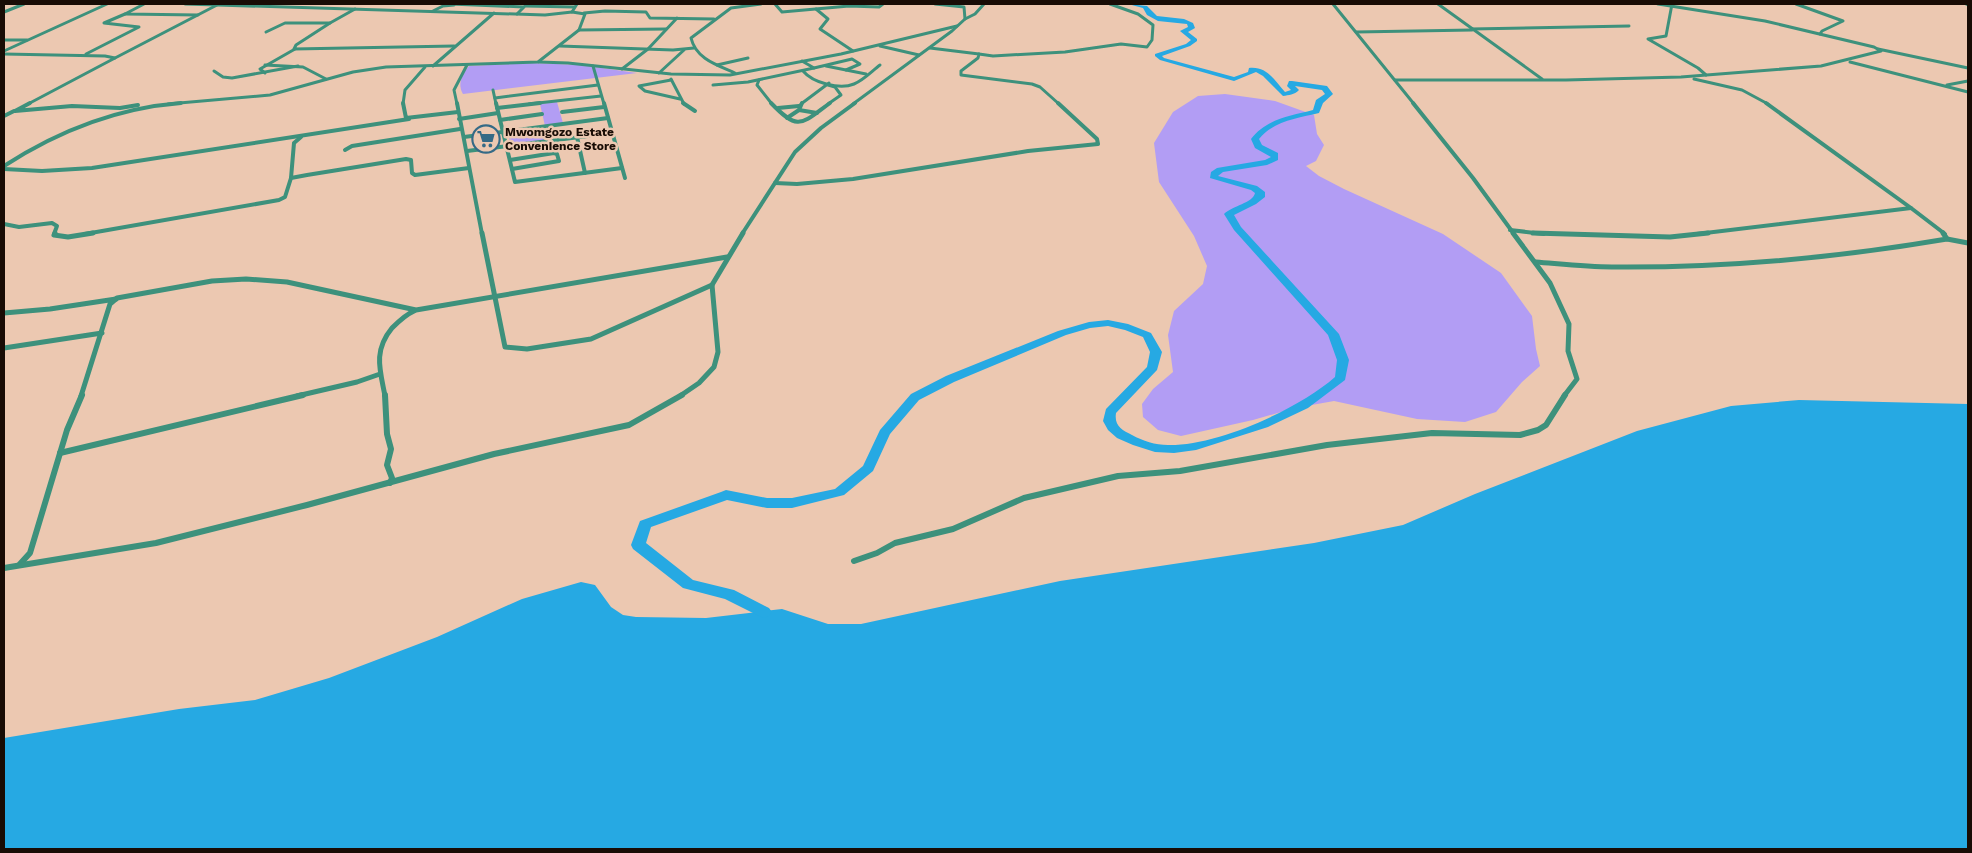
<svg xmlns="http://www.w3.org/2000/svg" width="1972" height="853" font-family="'Work Sans',sans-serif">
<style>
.green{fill:#b29df4}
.water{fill:#26a9e3}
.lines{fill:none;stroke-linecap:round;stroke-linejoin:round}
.river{fill:#26a9e3;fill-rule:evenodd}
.street-far3{stroke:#3d917c;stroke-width:3}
.street-far2{stroke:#3d917c;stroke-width:4}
.street-far1{stroke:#3d917c;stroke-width:5}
.street{stroke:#3d917c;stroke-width:6}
.labels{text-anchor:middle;stroke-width:5;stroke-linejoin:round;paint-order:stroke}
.far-poi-label{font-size:12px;font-weight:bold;fill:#180c05;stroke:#ecc8b1;text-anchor:start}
</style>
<rect width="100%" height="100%" fill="#ecc8b1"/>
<g class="green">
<path d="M532 63 581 65 637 73 463 94C457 84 462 74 469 66Z"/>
<polygon points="1225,94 1275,101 1314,115 1317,134 1324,145 1316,161 1306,166 1319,176 1344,189 1443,234 1501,273 1532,316 1536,349 1540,366 1522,382 1496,412 1465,422 1417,419 1334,401 1295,408 1253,420 1181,436 1158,430 1143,417 1142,404 1153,389 1173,372 1168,335 1174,311 1203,284 1207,266 1194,236 1159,182 1154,143 1173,112 1198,96"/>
<polygon points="557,102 563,123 545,126 540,104"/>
<polygon points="542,128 545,140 510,145 508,132"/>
</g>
<polygon class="water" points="1799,400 1968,404 1968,849 4,849 4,738 179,709 255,700 329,678 437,637 522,599 581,582 595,585 611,607 623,615 636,617 706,618 782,609 828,624 861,624 1060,581 1314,543 1403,525 1475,494 1637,431 1731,406"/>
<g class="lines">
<path class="river" d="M1128 4 1147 6 1157 16 1184 19 1193 23 1195 28 1188 32 1197 39V41L1190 46 1162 56 1164 58 1234 77 1248 72 1249 68C1267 66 1274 80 1285 92L1291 90 1287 86 1289 81H1292L1327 86 1333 94 1323 103 1319 113C1298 118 1273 121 1259 139L1262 145 1278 153V160L1267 165 1223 172 1218 176 1257 186 1265 192V197L1256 204 1234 215 1241 227 1339 334 1349 360 1345 380 1308 408 1268 427 1196 450 1174 453 1155 452 1133 445 1117 438 1108 430 1103 421 1106 409 1147 367 1150 352 1143 337 1125 330 1108 326 1090 328 1066 335 954 382 919 400 890 434 873 471 844 495 792 508H767L727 500 651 527 646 543 693 580 734 590 769 608 772 612 769 616 764 618 759 616 725 599 683 588 633 549 631 545 640 521 721 492 726 490 767 498H792L835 489 863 466 880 430 911 394 946 376 1058 331 1089 322 1108 320 1128 324 1151 333 1162 352 1157 370 1116 413C1114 426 1122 430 1132 435 1143 441 1155 445 1168 445 1217 446 1299 409 1335 377L1337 360 1328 335 1234 230 1224 214C1232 206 1253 203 1255 193L1251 190 1210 178 1211 172 1217 168 1265 160 1271 157 1255 148 1251 139C1266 119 1290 116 1313 110L1316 100 1325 94 1322 90 1295 86 1299 90C1294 95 1289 95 1283 96L1263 76 1256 72 1234 81 1160 60 1155 56V54L1186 44 1191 40 1180 31 1188 27 1187 24 1158 21 1147 15 1143 8Z"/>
<g class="street-far3">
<polyline points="144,4 125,14 198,15"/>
<polyline points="185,4 545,15 572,12"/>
<polyline points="450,4 524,7 517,14"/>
<polyline points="775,4 782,12 849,6 879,7 883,4"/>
<polyline points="1333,4 1414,104"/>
<polyline points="1438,4 1542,79"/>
<polyline points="1672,4 1666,36 1648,39 1698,68 1706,75"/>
<polyline points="1796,4 1843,21 1822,31 1820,34"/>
<polyline points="1966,4 1968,5"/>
<polyline points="525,6 574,7"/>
<polyline points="816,9 828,19 820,29 853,51"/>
<polyline points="433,11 443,6 454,5"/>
<polyline points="4,12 24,4"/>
<polyline points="584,13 605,11 646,12 650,18 714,19"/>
<polyline points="965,19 975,14 984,4"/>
<polyline points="330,23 296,45 294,49 454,46"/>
<polyline points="1471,29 1629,26"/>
<polyline points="579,30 666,29"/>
<polyline points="266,32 285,23 330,23 355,9"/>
<polyline points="1356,32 1472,30"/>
<polyline points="4,40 27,40"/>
<polyline points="560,46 673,50 694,48"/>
<polyline points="880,46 919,55"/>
<polyline points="930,48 979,54 978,58 961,71 961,75 1032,84 1040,87 1059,104"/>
<polyline points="1878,49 1968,68"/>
<polyline points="4,51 107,4"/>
<polyline points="4,54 105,56 115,58 28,104"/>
<polyline points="86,54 139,27 104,23 125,14"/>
<polyline points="979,54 993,56 1065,52 1121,44 1147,47 1152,40 1153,25 1138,14 1110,4"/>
<polyline points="115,58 217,5"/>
<polyline points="539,62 568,63 671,74 730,75 841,54 957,26"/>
<polyline points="1850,62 1968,92"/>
<polyline points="265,65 303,67 326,79"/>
<polyline points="717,65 748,58"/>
<polyline points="433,66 494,13"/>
<polyline points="593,66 604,104"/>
<polyline points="826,66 866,74"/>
<polyline points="814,68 852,59 860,64 846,70"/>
<polyline points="622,69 648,49 677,18"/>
<polyline points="214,71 223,77 232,78 298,66"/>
<path d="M803 71C813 83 840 90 854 84 864 80 872 71 880 65"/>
<polyline points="265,73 260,69 295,49"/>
<polyline points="659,73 684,50"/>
<path d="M735 73C717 65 696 59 691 38L731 8 761 4"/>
<polyline points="671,79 684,104"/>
<polyline points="1694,79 1742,90 1768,104"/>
<polyline points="671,80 639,86 645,91 680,99"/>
<polyline points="759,80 757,85 772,104"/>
<polyline points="1395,80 1566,80 1681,77 1821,66 1881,51 1874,47 1765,21 1658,4"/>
<polyline points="713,85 748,82 814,68 802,61"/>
<polyline points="828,85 835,87 841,95 828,104"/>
<polyline points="1947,85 1968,81"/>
<polyline points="493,90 496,104"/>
<polyline points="495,98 598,85"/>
<polyline points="168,104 270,95 353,72 386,67 538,62 579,30 585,14 572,12 577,4"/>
<polyline points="403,104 405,90 425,67"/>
<polyline points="457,104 454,90 467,65"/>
<polyline points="529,104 601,96"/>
<polyline points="801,104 829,83"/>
<polyline points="853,104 952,31 965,19 964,7 935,4"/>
</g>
<g class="street-far2">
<polyline points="30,103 15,111 72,106 120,108 138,105"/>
<polyline points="403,103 406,118 458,112"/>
<polyline points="457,103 482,234"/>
<polyline points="496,103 515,182 622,168"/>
<polyline points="604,103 625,178"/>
<polyline points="683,103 695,111"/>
<path d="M771 103C799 132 801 124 830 103"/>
<polyline points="1413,103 1473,178 1514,234"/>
<polyline points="497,108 540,103"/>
<polyline points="778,108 799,106"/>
<polyline points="799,110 817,113"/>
<polyline points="562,112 604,107"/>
<polyline points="4,116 14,111"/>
<polyline points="787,118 799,110 802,103"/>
<polyline points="459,119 498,113"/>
<polyline points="500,120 542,114"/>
<polyline points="464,137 608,118"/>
<polyline points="577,137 585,173"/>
<polyline points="345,150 352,146 460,129"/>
<polyline points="467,151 612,133"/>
<polyline points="510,160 554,153 557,154 559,161 512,169"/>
<path d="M4 166C58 131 117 108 181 103"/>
<polyline points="4,169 42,171 92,168 409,119"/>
<polyline points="291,178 294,143 301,137"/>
<polyline points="775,183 797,184 853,179 1028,151 1098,144 1097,139 1058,103"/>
<polyline points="1911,208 1945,234"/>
<polyline points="4,224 19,227 52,223 57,226 54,234"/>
<polyline points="1510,230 1544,234"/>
<polyline points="85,234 279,200 285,197 291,178 307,175 406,159 411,160 412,173 415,175 469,168"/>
<polyline points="742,234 795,152 821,128 855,103"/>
<polyline points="1697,234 1911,208 1766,103"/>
</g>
<g class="street-far1">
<polyline points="55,233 54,235 68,237 93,233"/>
<polyline points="482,233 505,347 527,349 591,339 712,285"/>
<polyline points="1513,233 1550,283 1569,324 1568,351 1577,379 1564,396"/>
<polyline points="1533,233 1670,237 1708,233"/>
<polyline points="1947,239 1968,243"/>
<path d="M1536 262C1561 264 1586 267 1612 267 1724 268 1836 258 1947 239L1943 233"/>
<polyline points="4,313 50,309 116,299"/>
<polyline points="4,348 102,333"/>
<polyline points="81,396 110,304 117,298 212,281 246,279 287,282 416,310 727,257"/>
<polyline points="297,396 357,382 380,374"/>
<path d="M385 396C380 370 373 351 392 328 399 321 405 315 414 311"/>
<polyline points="680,396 699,383 714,367 718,352 712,285 743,233"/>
</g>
<g class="street">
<polyline points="385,395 387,434 391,449 387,465 392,478 390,483"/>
<polyline points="60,453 303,395"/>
<polyline points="854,561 877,553 895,543 953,529 1024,498 1118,476 1180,471 1327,445 1432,433 1520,435 1538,430 1546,425 1565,395"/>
<polyline points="20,564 30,553 67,430 82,395"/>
<polyline points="4,568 156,543 307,505 494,454 629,425 682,395"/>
</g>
</g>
<defs>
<g id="supermarket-ring" transform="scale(1.4375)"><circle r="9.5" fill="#ecc8b1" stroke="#356a86" stroke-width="1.5"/><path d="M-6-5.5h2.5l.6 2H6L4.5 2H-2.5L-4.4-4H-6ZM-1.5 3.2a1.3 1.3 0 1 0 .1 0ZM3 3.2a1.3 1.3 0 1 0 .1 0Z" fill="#356a86"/></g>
</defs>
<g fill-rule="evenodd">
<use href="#supermarket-ring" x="486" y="139"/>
</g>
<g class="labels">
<g class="far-poi-label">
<text x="505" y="136">Mwomgozo Estate<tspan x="505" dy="14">Convenience Store</tspan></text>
</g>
</g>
<rect width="1972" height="853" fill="none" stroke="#180c05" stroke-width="10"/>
</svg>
